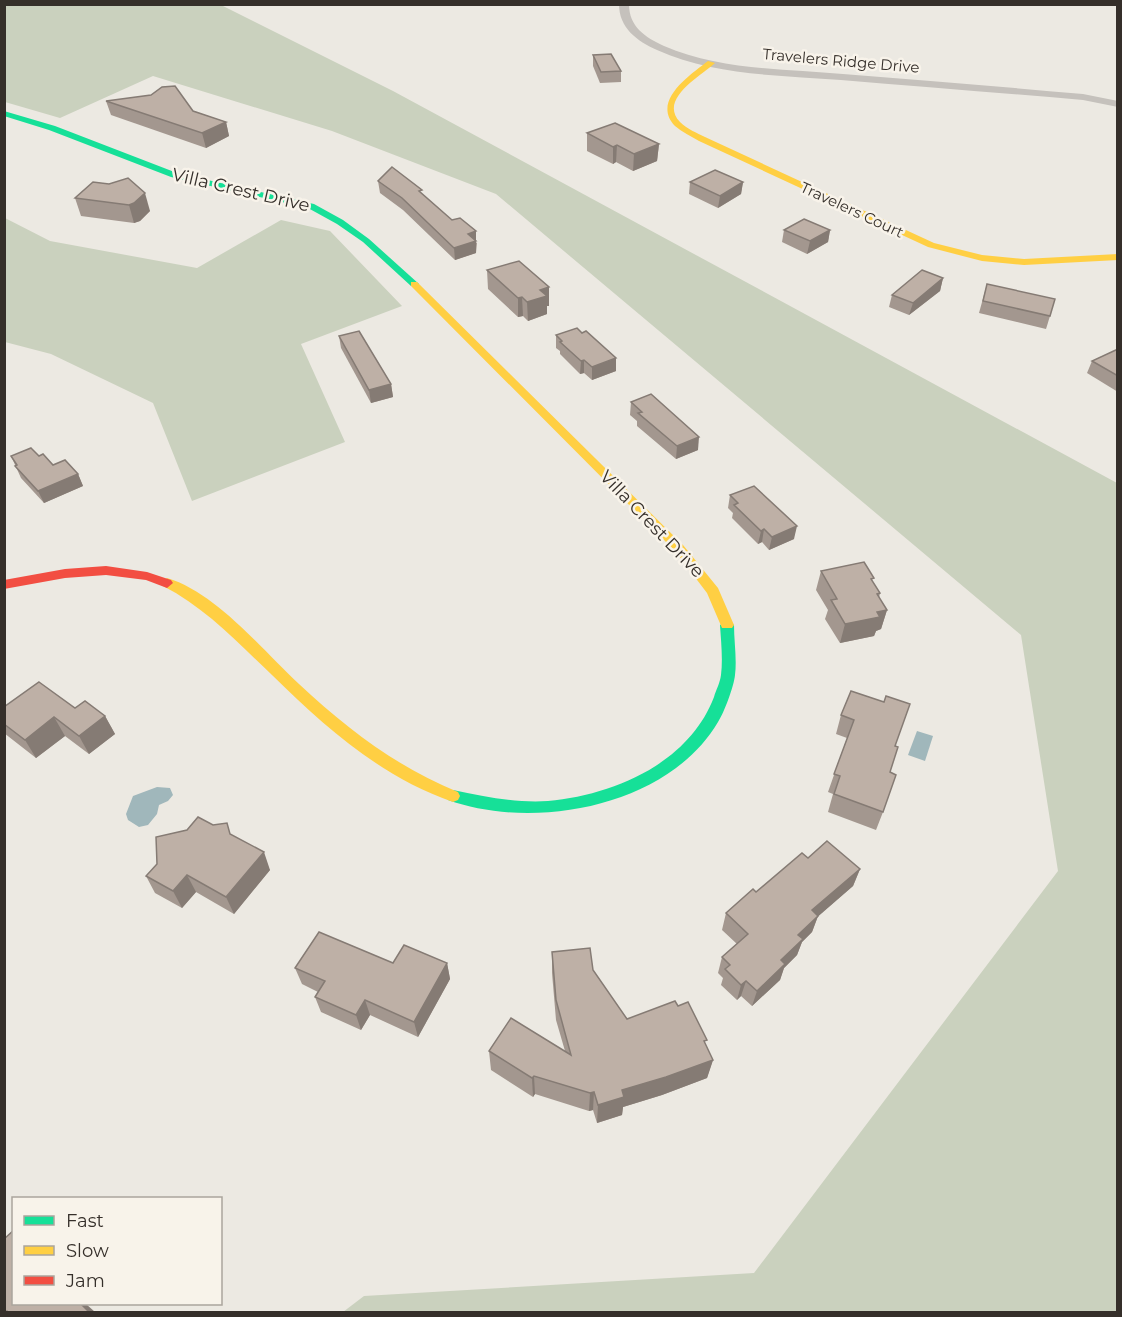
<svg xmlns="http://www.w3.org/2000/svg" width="1122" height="1317" font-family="Montserrat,sans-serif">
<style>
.green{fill:#cad1be}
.water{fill:#a0b7bb}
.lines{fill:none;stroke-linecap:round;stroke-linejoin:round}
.street{fill:#c5c1bc;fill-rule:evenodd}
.fast{fill:#16e098;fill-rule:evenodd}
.slow{fill:#ffcf43;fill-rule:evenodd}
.jam{fill:#f24e42;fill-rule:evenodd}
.wall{fill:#a3978f}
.shaded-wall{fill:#857b74}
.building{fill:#beb0a6;stroke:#857b74;stroke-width:1.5}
.labels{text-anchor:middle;stroke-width:5;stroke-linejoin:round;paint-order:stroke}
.far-street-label{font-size:15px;fill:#352f2a;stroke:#f8f3ea}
.street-label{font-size:18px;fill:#352f2a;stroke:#f8f3ea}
</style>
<rect width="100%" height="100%" fill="#ece9e2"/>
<g class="green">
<polygon points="4,5 221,5 393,91 1117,483 1117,1312 343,1312 364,1296 754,1273 1058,871 1021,635 496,194 332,131 153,76 60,118 5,102"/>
<polygon points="5,218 50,241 197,268 281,220 330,231 402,306 301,344 345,442 192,501 153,403 51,354 5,342"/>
</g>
<g class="water">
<polygon points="917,731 933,736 925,761 908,755"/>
<polygon points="157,787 170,788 173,795 168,801 159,805 157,814 148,825 139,827 128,820 126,814 133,796"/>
</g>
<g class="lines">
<path class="street" d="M619 4H629C629 27 645 37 664 46 720 70 784 69 843 74 923 80 1003 87 1083 94L1118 101V107L1083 100C1003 93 922 87 841 80 780 75 714 76 657 50 637 41 619 28 619 4Z"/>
<g class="fast">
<polygon points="4,111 55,126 177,173 314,204 343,220 369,239 419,284 411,286 363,242 337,224 308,208 171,177 49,130 4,116"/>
<path d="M727 620 734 625C734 641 737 659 735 675 734 686 724 713 718 722 668 807 534 831 448 800L446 796 448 792 453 790C485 797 516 803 548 801 614 795 689 763 714 697 716 690 720 683 721 675 723 659 721 641 720 625Z"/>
</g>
<g class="slow">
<path d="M708 61 715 63C701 76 658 99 680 122 687 129 697 133 705 137L934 243 982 255 1024 259 1118 254V260L1024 265 982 261 928 247 699 141C691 136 682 132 675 126 651 101 690 75 708 61Z"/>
<polygon points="411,282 417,282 683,545 718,588 734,625 732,628 722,628 707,593 675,551 411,286"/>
<path d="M167 578C217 593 262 650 299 684 347 729 397 767 458 792L460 796 458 800 453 802C381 777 325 727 272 675 237 642 206 608 163 586L161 583Z"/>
</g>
<polygon class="jam" points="106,566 147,572 171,580 173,583 167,588 146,580 106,575 65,578 4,589 4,580 65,569"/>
</g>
<g class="wall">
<polygon points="593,55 621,71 621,82 600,83 593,66"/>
<polygon points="106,101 193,111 226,122 229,136 206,148 111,115"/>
<polygon points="587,133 659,144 657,161 633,171 616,162 613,164 587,151"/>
<polygon points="378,181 422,194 477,243 476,253 455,260 403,210 380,193"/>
<polygon points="93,182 150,211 140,221 134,223 81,216 75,198"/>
<polygon points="690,182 743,182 741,194 718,208 689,194"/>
<polygon points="784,230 830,230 828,242 807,254 782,242"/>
<polygon points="487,270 549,306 547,306 547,314 528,321 523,316 518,317 488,289"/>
<polygon points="943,278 940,291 909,315 889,307 892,295"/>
<polygon points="987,284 1050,316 1046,329 979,313"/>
<polygon points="556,335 616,371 592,380 584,373 580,374 560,354 560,351 556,348"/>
<polygon points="339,336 391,384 393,397 371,403 341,348"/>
<polygon points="1118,349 1118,392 1087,373 1092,361"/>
<polygon points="631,402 698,450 676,459 637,426 637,421 630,415"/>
<polygon points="11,456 39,456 53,465 78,474 83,486 44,503 21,478"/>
<polygon points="730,495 794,539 769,550 762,542 758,544 732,518 733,513 728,508"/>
<polygon points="821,571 873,583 880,593 879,598 887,610 881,629 876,631 874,636 840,643 825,619 828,610 816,590"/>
<polygon points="851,691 895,746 883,812 876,830 828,812 833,794 828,792 847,738 836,734 841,715"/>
<polygon points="4,707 75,708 105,716 115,734 89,754 65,736 36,758 4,733"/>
<polygon points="233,836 270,870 234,914 196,892 182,908 155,893 146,876"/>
<polygon points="860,869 853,886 818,916 812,932 802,942 797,955 784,968 780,980 752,1006 741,996 737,1000 721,985 723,978 718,973 722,957 737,944 722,930 726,913 756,892"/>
<polygon points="552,952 593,970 627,1019 678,1006 705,1045 713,1060 707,1078 662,1095 623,1107 622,1115 597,1123 593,1110 589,1111 535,1094 533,1097 491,1070 489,1051 565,1051 556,1020 552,973"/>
<polygon points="393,963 447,963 450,979 418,1037 370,1015 361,1030 321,1012 315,997 318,992 302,984 295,968"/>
</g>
<g class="shaded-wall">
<polygon points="226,122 229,136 206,148 202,133"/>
<polygon points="659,144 657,161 633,171 634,154"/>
<polygon points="617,145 616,162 613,164 613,147"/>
<polygon points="743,182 741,194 718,208 720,196"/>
<polygon points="145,193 150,211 140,221 134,223 129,205"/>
<polygon points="830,230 828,242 807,254 810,241"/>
<polygon points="476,231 476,253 455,260 454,248 468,234"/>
<polygon points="943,278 940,291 909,315 913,303"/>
<polygon points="549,287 549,306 547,306 547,314 528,321 527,302 540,290"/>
<polygon points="522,297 523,316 518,317 518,298"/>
<polygon points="616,358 616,371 592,380 592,367"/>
<polygon points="584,360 584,373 580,374 581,361"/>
<polygon points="391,384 393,397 371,403 369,390"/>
<polygon points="699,437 698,450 676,459 677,446"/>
<polygon points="78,474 83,486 44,503 38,491"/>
<polygon points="797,526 794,539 769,550 772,537"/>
<polygon points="764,529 762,542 758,544 761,531"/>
<polygon points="887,610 881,629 876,631 874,636 840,643 845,624 877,612"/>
<polygon points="105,716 115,734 89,754 79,736"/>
<polygon points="54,717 65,736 36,758 25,740"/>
<polygon points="264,852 270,870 234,914 226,897"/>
<polygon points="860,869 853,886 806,927 812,910"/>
<polygon points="187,875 196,892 182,908 173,891"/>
<polygon points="818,916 812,932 802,942 797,955 784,968 780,980 752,1006 757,991 781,960 798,935"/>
<polygon points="447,963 450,979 418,1037 414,1022"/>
<polygon points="746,981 741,996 737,1000 741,985"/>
<polygon points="365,1000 370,1015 361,1030 356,1015"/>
<polygon points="713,1060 707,1078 662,1095 623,1107 622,1115 597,1123 598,1105 622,1090"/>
<polygon points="534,1076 535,1094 533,1097 532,1078"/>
<polygon points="594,1092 593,1110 589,1111 590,1093"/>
<polygon points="81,1304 86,1304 95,1312 89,1312"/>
</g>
<g class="building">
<polygon points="611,54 621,71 601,72 593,55"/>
<polygon points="175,86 193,111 226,122 202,133 106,101 151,95 162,87"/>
<polygon points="615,123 659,144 634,154 617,145 613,147 587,133"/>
<polygon points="392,167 422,190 419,191 452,220 460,218 476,231 468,234 476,241 454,248 402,198 378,181"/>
<polygon points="715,170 743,182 720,196 690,182"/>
<polygon points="128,178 145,193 134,203 129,205 75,198 93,182 109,184"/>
<polygon points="804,219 830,230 810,241 784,230"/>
<polygon points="519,261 549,287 540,290 547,296 527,302 522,297 518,298 487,270"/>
<polygon points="922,270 943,278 913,303 892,295"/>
<polygon points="987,284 1055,299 1050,316 983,301"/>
<polygon points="577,328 582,333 586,331 616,358 592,367 584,360 581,361 560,342 562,341 556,335"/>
<polygon points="359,331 391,384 369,390 339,336"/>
<polygon points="1118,349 1118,376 1092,361"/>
<polygon points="651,394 699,437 677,446 638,413 642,412 631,402"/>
<polygon points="31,448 39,456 43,454 53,465 65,460 78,474 38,491 15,466 17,465 11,456"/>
<polygon points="754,486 797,526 772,537 764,529 761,531 734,505 738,503 730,495"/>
<polygon points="864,562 874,578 871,579 880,593 877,594 887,610 877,612 880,617 845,624 831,600 837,599 821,571"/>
<polygon points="39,682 75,708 85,701 105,716 79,736 54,717 25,740 4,724 4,707"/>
<polygon points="851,691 884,702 886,696 910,704 895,746 898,747 890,772 896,775 883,812 834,794 840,776 834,774 854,720 841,715"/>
<polygon points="198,817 213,825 227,823 230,834 264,852 226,897 187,875 173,891 146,876 157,864 156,837 187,830"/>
<polygon points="827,841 860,869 812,910 818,916 798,935 803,939 781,960 785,964 757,991 746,981 741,985 725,969 730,965 722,957 748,934 726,913 753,889 756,892 802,853 808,858"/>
<polygon points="319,932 393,963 404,945 447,963 414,1022 365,1000 356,1015 315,997 325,981 295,968"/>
<polygon points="590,948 593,970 627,1019 675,1001 678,1006 688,1002 707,1040 704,1041 713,1060 666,1077 622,1090 624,1097 598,1105 594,1092 590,1093 534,1076 532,1078 489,1051 511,1018 571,1055 556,1000 552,952"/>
<polygon points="14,1230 14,1304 81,1304 89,1312 8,1312 7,1311 4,1312 4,1239"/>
</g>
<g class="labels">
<g class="far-street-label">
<text transform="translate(841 61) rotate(5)" y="5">Travelers Ridge Drive</text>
<text transform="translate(852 210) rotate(25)" y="5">Travelers Court</text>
</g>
<g class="street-label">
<text transform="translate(241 190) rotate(13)" y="6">Villa Crest Drive</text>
<text transform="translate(652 524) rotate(46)" y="6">Villa Crest Drive</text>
</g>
</g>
<rect width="1122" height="1317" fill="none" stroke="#352f2a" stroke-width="12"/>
<rect x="12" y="1197" width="210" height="108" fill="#f8f3ea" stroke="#aaa59d" stroke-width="1.5"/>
<rect x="24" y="1216" width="30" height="9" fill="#16e098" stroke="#aaa59d" stroke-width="1.5"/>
<text x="66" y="1227" font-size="18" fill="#352f2a">Fast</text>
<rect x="24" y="1246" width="30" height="9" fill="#ffcf43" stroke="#aaa59d" stroke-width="1.5"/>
<text x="66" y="1257" font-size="18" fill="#352f2a">Slow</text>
<rect x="24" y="1276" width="30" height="9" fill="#f24e42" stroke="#aaa59d" stroke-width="1.5"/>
<text x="66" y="1287" font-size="18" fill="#352f2a">Jam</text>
</svg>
